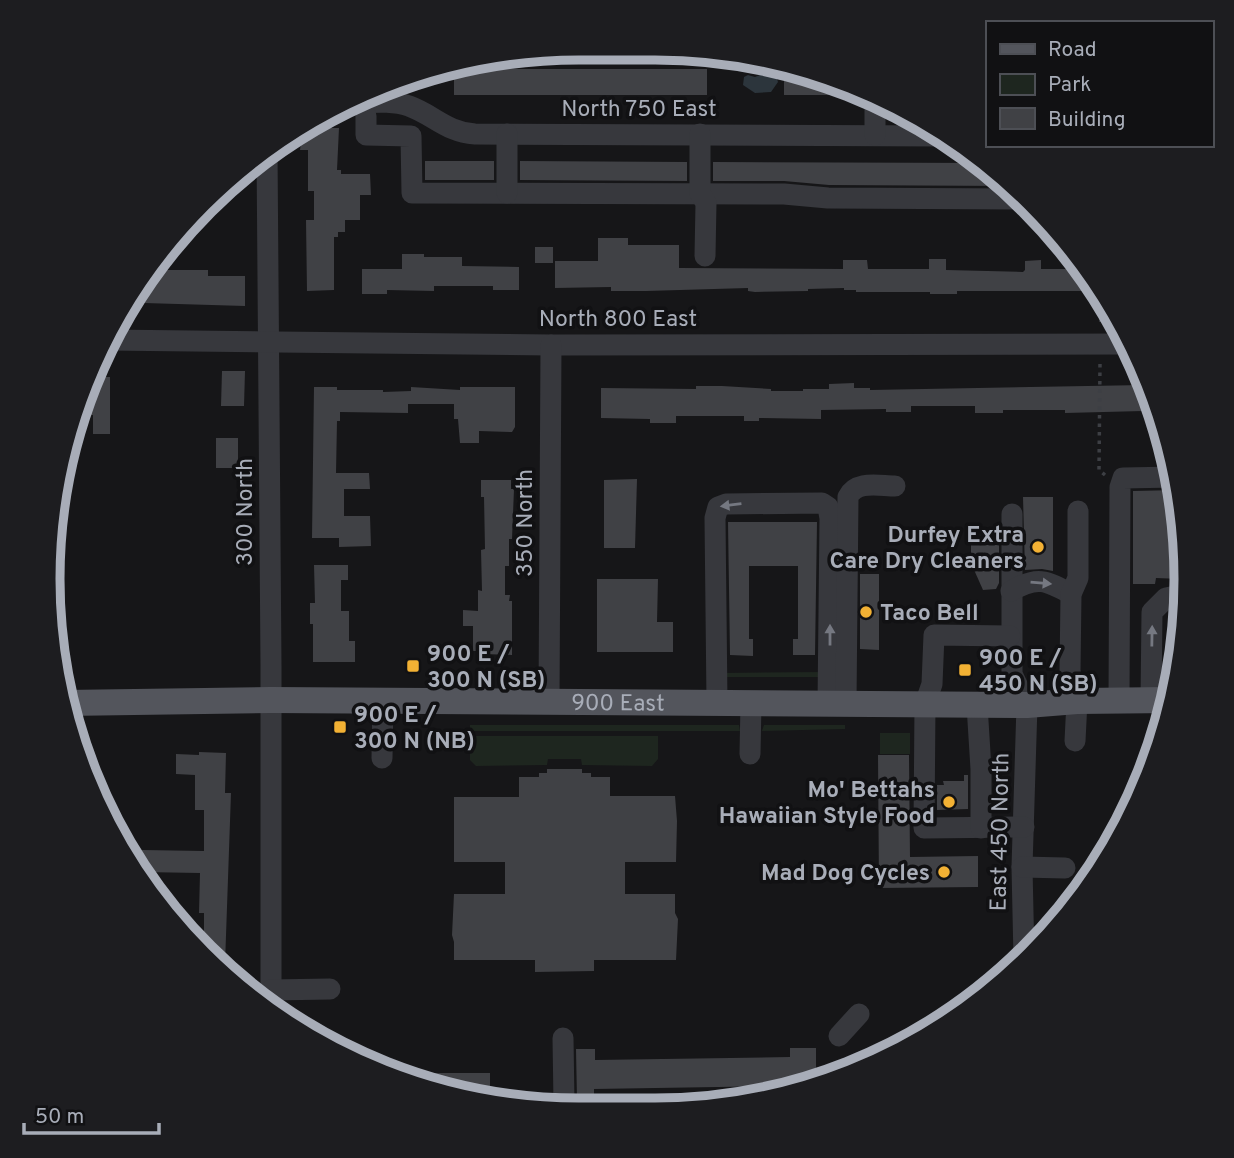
<svg xmlns="http://www.w3.org/2000/svg" width="1234" height="1158" font-family="Overpass,sans-serif">
<style>
.green{fill:#1e261f}
.water{fill:#2c353c}
.building{fill:#404145}
.lines{fill:none;stroke-linecap:round;stroke-linejoin:round}
.path{stroke:#3d3f44;stroke-width:3.5;stroke-dasharray:3.5 5;stroke-linecap:butt}
.minor{stroke:#37383d;stroke-width:21}
.major{stroke:#53555c;stroke-width:26}
.oneway{fill:#757881}
.poi-dot{fill:#f2b134;stroke:#111113;stroke-width:2.5}
.labels{text-anchor:middle;stroke-width:7;stroke-linejoin:round;paint-order:stroke}
.street-label{font-size:23px;fill:#a8adb8;stroke:#111113}
.poi-label{font-size:23px;font-weight:bold;fill:#a8adb8;stroke:#111113;text-anchor:start}
.rim{fill:none;stroke:#a8adb8;stroke-width:9}
</style>
<rect width="100%" height="100%" fill="#161618"/>
<g class="green">
<polygon points="823,672 820,677 726,677 722,673"/>
<polygon points="470,725 739,725 740,731 470,731"/>
<polygon points="764,725 845,725 845,729 762,731"/>
<rect x="880" y="733" width="30" height="21"/>
<polygon points="470,736 658,736 658,759 652,766 582,765 581,759 548,759 547,765 476,766 470,760"/>
</g>
<polygon class="water" points="768,72 776,76 778,82 771,92 755,93 743,85 744,77 748,75 755,77"/>
<g class="building">
<polygon points="784,67 797,67 863,92 862,95 784,95"/>
<rect x="454" y="69" width="253" height="26"/>
<polygon points="303,128 339,128 337,170 341,170 341,174 370,174 371,195 360,195 360,220 345,220 345,232 338,232 338,237 334,237 334,290 307,291 306,220 314,220 314,191 308,191 308,150 300,150"/>
<rect x="425" y="161" width="69" height="19"/>
<polygon points="520,161 687,162 687,181 520,180"/>
<polygon points="713,162 985,163 1009,186 829,185 784,181 713,181"/>
<polygon points="598,238 628,238 628,245 679,245 679,268 843,269 843,260 867,260 868,269 929,269 929,259 946,259 946,270 1023,272 1025,270 1025,261 1041,260 1041,269 1067,269 1075,273 1084,270 1091,278 1091,291 957,291 957,294 930,294 930,292 856,292 856,290 844,290 844,288 808,289 808,291 755,292 748,291 748,288 646,291 611,291 611,287 555,288 555,261 598,261"/>
<rect x="535" y="247" width="18" height="16"/>
<polygon points="402,254 424,254 424,257 462,257 462,266 519,267 519,290 493,290 493,286 434,286 434,291 387,290 387,294 362,294 362,269 402,269"/>
<polygon points="152,266 166,267 166,270 208,270 208,276 245,276 245,306 144,303 144,277"/>
<polygon points="222,371 245,371 244,406 221,406"/>
<polygon points="92,377 110,377 110,434 93,434 93,415 76,415"/>
<polygon points="854,383 854,388 870,388 870,390 1144,385 1143,411 1065,413 1065,410 1003,410 1003,413 975,413 975,406 911,406 911,412 886,412 886,409 821,410 821,419 759,418 759,421 744,421 744,416 676,416 676,423 650,423 650,419 601,418 601,388 696,389 696,386 722,386 771,389 771,391 803,391 803,389 829,389 829,384"/>
<polygon points="314,387 337,387 337,390 383,390 383,392 411,391 411,387 460,390 460,387 515,387 515,427 512,432 479,431 479,443 460,443 458,419 454,419 454,404 408,404 408,413 340,412 340,421 337,421 336,473 369,473 370,489 344,489 344,516 370,516 371,546 339,547 339,538 312,538"/>
<rect x="216" y="438" width="22" height="30"/>
<polygon points="637,479 635,548 604,548 604,480"/>
<polygon points="481,480 511,480 511,489 514,489 512,539 509,539 509,566 505,566 505,595 510,595 509,601 512,601 512,655 485,654 485,651 473,651 473,626 463,626 463,610 478,611 478,590 482,591 481,550 485,549 484,497 481,497"/>
<polygon points="1178,490 1182,509 1184,563 1181,563 1181,579 1156,578 1155,584 1133,584 1133,491"/>
<polygon points="1023,497 1053,497 1053,571 1042,569 1025,570"/>
<polygon points="728,522 817,522 815,655 793,655 793,639 798,639 798,566 749,566 749,639 753,639 753,656 730,655"/>
<polygon points="971,545 999,545 999,583 996,589 983,590 971,563"/>
<polygon points="314,565 348,565 348,580 341,580 341,611 349,611 349,641 355,641 355,662 313,662 313,624 310,624 310,603 315,603"/>
<polygon points="860,574 879,574 879,650 860,649"/>
<polygon points="597,579 658,579 657,622 673,622 673,652 597,652"/>
<polygon points="199,752 226,753 225,793 231,793 225,964 214,964 204,956 204,913 199,913 200,873 142,872 142,850 204,851 204,810 195,810 195,775 176,774 176,754 199,755"/>
<polygon points="878,755 909,755 910,857 978,856 978,887 879,888"/>
<polygon points="547,769 582,769 582,773 591,773 591,777 610,777 610,796 675,796 677,821 676,862 625,862 625,894 675,894 675,913 678,919 676,960 594,960 594,971 535,972 535,960 454,960 454,942 452,935 454,894 505,894 505,862 454,862 454,797 519,797 519,777 539,777 539,773 547,773"/>
<polygon points="964,775 968,775 968,809 937,810 937,785 944,785 943,781 964,781"/>
<polygon points="790,1048 816,1048 816,1085 780,1093 780,1086 594,1089 594,1100 577,1100 576,1049 595,1049 595,1060 790,1057"/>
<polygon points="443,1073 490,1073 490,1099 468,1098 400,1078 401,1074"/>
</g>
<g class="lines">
<g class="path">
<polyline points="1101,322 1101,293"/>
<polyline points="1100,364 1099,470 1105,475"/>
</g>
<g class="minor">
<path d="M342 103C363 104 388 99 409 106 434 115 446 132 475 134L944 136"/>
<polyline points="366,116 366,135 411,136 412,193 784,194 828,198 1023,199"/>
<polyline points="507,134 507,193"/>
<polyline points="700,134 700,193 706,203 705,256"/>
<polyline points="875,135 875,96"/>
<polyline points="267,150 271,666 271,1010"/>
<polyline points="1076,260 1076,258"/>
<polyline points="107,340 551,345 1129,344"/>
<polyline points="1012,514 1012,674 1027,705 1022,867 1024,959"/>
<path d="M1011 591C1037 576 1046 580 1071 594"/>
<polyline points="1010,636 934,635 932,684 925,704 924,828 1024,827"/>
<polyline points="1180,648 1185,600"/>
<polyline points="1119,700 1120,487 1123,478 1175,477"/>
<polyline points="1151,700 1152,612 1166,598 1185,594"/>
<polyline points="549,702 551,345"/>
<polyline points="717,703 715,518 718,507 726,504 822,503 828,507 830,518 828,704"/>
<path d="M846 704 848 497C856 480 879 486 895 486"/>
<polyline points="977,705 981,769 981,828"/>
<polyline points="1075,741 1077,701 1070,671 1071,594 1078,578 1078,511"/>
<polyline points="750,754 751,703"/>
<polyline points="382,758 383,701"/>
<polyline points="1022,867 1065,868"/>
<polyline points="271,990 330,989"/>
<polyline points="839,1036 859,1014"/>
<polyline points="563,1038 564,1103"/>
</g>
<path class="major" id="s1" d="M65 703 271 700 1027 705 1077 701 1171 700"/>
</g>
<defs><path id="oneway-solid" d="M-6-.8H1V-3.2L6.5 0L1 3.2V.8H-6Z" transform="scale(1.75)"/></defs>
<g class="oneway">
<use href="#oneway-solid" transform="translate(731 505) rotate(173)"/>
<use href="#oneway-solid" transform="translate(1041 583) rotate(5)"/>
<use href="#oneway-solid" transform="translate(830 635) rotate(-90)"/>
<use href="#oneway-solid" transform="translate(1152 636) rotate(-89)"/>
</g>
<g class="poi-dot">
<circle cx="1038" cy="547" r="7"/>
<circle cx="866" cy="612" r="7"/>
<rect x="406" y="659" width="14" height="14" rx="3.5"/>
<rect x="958" y="663" width="14" height="14" rx="3.5"/>
<rect x="333" y="720" width="14" height="14" rx="3.5"/>
<circle cx="949" cy="802" r="7"/>
<circle cx="944" cy="872" r="7"/>
</g>
<g class="labels">
<g class="street-label">
<text x="639" y="116">North 750 East</text>
<text x="618" y="326">North 800 East</text>
<text transform="translate(244 512) rotate(-90)" y="8">300 North</text>
<text transform="translate(524 523) rotate(-90)" y="8">350 North</text>
<text dy="8" stroke="none"><textPath href="#s1" startOffset="553">900 East</textPath></text>
<text transform="translate(999 832) rotate(-89)" y="8">East 450 North</text>
</g>
<g class="poi-label">
<text x="1024" y="542" text-anchor="end">Durfey Extra<tspan x="1024" dy="26">Care Dry Cleaners</tspan></text>
<text x="880" y="620">Taco Bell</text>
<text x="427" y="661">900 E /<tspan x="427" dy="26">300 N (SB)</tspan></text>
<text x="979" y="665">900 E /<tspan x="979" dy="26">450 N (SB)</tspan></text>
<text x="354" y="722">900 E /<tspan x="354" dy="26">300 N (NB)</tspan></text>
<text x="935" y="797" text-anchor="end">Mo' Bettahs<tspan x="935" dy="26">Hawaiian Style Food</tspan></text>
<text x="930" y="880" text-anchor="end">Mad Dog Cycles</text>
</g>
</g>
<path d="M0 0H1234V1158H0ZM579 60H655A519 519 0 0 1 1174 579V579A519 519 0 0 1 655 1098H579A519 519 0 0 1 60 579V579A519 519 0 0 1 579 60Z" fill="#1d1d20" fill-rule="evenodd"/>
<path class="rim" d="M579 60H655A519 519 0 0 1 1174 579V579A519 519 0 0 1 655 1098H579A519 519 0 0 1 60 579V579A519 519 0 0 1 579 60Z"/>
<rect x="986" y="21" width="228" height="126" fill="#111113" stroke="#4d4f55" stroke-width="2"/>
<rect x="1000" y="44" width="35" height="10" fill="#53555c" stroke="#4d4f55" stroke-width="2"/>
<text x="1048" y="56" font-size="21" fill="#a8adb8">Road</text>
<rect x="1000" y="74" width="35" height="21" fill="#1e261f" stroke="#4d4f55" stroke-width="2"/>
<text x="1048" y="91" font-size="21" fill="#a8adb8">Park</text>
<rect x="1000" y="108" width="35" height="21" fill="#404145" stroke="#4d4f55" stroke-width="2"/>
<text x="1048" y="126" font-size="21" fill="#a8adb8">Building</text>
<path d="M24 1123v10h135v-10" fill="none" stroke="#a8adb8" stroke-width="3.5"/>
<text x="35" y="1123" font-size="21" fill="#a8adb8" stroke="#111113" stroke-width="5" paint-order="stroke">50 m</text>
</svg>
